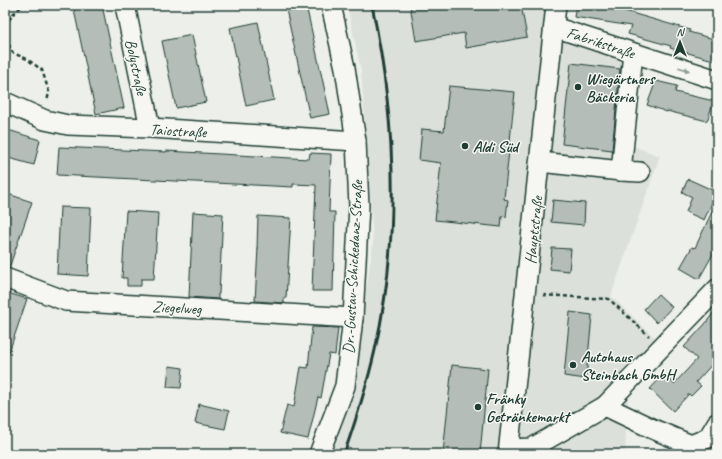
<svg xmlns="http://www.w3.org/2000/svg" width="722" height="459" font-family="Caveat,sans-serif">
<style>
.built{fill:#dce0db}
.building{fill:#b4bdb8;stroke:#1f3d34}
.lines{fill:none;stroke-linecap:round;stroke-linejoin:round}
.minor-casing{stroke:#1f3d34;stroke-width:22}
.path{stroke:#1f3d34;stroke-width:2.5;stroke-dasharray:4 3;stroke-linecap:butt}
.minor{stroke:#f6f6f2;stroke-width:19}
.rail{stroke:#1f3d34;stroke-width:3}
.oneway{fill:#8a9a93}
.poi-dot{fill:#1f3d34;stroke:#f6f6f2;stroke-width:1.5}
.labels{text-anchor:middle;stroke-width:3;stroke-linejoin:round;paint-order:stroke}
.street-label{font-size:16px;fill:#1f3d34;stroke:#f6f6f2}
.poi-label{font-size:16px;font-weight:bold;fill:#1f3d34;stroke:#f6f6f2;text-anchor:start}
</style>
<rect width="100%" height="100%" fill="#edefea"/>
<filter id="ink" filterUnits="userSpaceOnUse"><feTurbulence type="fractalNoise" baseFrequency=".025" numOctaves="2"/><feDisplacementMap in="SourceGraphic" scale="8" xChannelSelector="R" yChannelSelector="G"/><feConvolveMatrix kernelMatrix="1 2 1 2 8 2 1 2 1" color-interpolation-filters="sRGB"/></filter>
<g filter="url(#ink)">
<polygon class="built" points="347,5 553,5 551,28 637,56 628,144 660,156 611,296 655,338 628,396 625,454 327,454 351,390 373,244 368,158 361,71"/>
<g class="building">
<polygon points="73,5 102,5 124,108 96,114"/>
<polygon points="285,5 306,5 330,114 310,118"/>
<polygon points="410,5 521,5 527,37 466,48 464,33 416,41"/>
<polygon points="576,5 602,5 601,6 618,9 690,30 689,32 717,40 717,61 670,48 671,46 628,34 631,26 574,17"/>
<polygon points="258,22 274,100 246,106 230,28"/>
<polygon points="192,35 206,102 176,108 162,41"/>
<polygon points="571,63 620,69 612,150 562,144"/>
<polygon points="656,81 677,86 675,92 714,101 707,121 667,111 667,112 647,105"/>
<polygon points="449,86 515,92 504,199 508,200 506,217 502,216 501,227 435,220 441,163 419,160 422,129 444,131"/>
<polygon points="5,129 40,140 34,165 5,157"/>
<polygon points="59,147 166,152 166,151 309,159 310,153 331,154 329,212 335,212 333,291 312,291 316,185 293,184 293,187 57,175"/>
<polygon points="688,179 717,192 704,220 686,212 692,197 682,192"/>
<polygon points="5,193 32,202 9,268 5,267"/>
<polygon points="553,200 585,203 584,225 551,222"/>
<polygon points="717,201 717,247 699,279 680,268 692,247 695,248"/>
<polygon points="60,207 91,208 88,276 57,274"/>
<polygon points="126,211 158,213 154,279 141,279 141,286 127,286 127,278 122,278"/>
<polygon points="193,212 223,214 219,294 218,294 218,299 189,297"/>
<polygon points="258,216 291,218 286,298 284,298 284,303 255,301 258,248 257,248"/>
<polygon points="552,248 571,249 569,271 550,269"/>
<polygon points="5,292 27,299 7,358 5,358"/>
<polygon points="658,294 672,307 657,323 644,309"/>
<polygon points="717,308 717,359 696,382 701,386 691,396 689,394 673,411 650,389 664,374 674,384 697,359 684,347 705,324"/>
<polygon points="570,312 592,315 586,379 564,376"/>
<polygon points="312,327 338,328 335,355 329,354 321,398 318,397 308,439 280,433 287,405 294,407 301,367 308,368"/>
<polygon points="452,365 488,369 480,454 443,454"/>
<polygon points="169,366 183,368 181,388 167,387"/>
<polygon points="199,404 229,411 225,429 195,423"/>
</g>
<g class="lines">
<g class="minor-casing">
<g id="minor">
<polyline points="125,5 150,128"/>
<polyline points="554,27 717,80"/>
<polyline points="633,53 621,171 640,172"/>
<polyline points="5,102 45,120 68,125 150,128 356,141"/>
<polyline points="540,162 621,171"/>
<polyline points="5,278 66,301 353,318"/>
<polyline points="605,406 653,429 691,445"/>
<polyline points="509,449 532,448 605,406 717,289"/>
<polyline points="319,454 345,386 353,318 359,206 356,141 345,68 331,5"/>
<polyline points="508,454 556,5"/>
<polyline points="685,454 691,445 708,438 717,423"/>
</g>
</g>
<g class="path">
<polyline points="5,26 13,14 23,5"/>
<polyline points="5,38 13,53 27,59 42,70 49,92 47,102"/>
<polyline points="543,295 609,299 649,336"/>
</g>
<use href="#minor" class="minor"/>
<path class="rail" d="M344 454C356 420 367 385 375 350 401 235 396 120 372 5"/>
</g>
<defs><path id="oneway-solid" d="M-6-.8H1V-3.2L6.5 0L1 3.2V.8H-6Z"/></defs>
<use class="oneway" href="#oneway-solid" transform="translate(684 69) rotate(18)"/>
</g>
<g class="poi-dot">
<circle cx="578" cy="87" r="4"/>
<circle cx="465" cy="146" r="4"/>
<circle cx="573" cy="365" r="4"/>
<circle cx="478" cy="407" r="4"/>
</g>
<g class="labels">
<g class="street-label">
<text transform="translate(601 42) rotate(18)" y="6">Fabrikstraße</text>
<text transform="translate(137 67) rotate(78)" y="6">Bolystraße</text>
<text transform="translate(178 130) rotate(3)" y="6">Taiostraße</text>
<text transform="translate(533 230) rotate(-84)" y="6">Hauptstraße</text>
<text transform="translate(352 267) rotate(-87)" y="6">Dr.-Gustav-Schickedanz-Straße</text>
<text transform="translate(177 307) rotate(3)" y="6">Ziegelweg</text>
</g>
<g class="poi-label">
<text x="586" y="84">Wiegärtners<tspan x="586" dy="18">Bäckeria</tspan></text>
<text x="473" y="152">Aldi Süd</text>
<text x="581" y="362">Autohaus<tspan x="581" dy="18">Steinbach GmbH</tspan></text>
<text x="486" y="404">Fränky<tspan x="486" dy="18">Getränkemarkt</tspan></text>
</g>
</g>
<rect width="722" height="459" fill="none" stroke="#f6f6f2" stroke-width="20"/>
<rect x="10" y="10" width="702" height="439" fill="none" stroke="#1f3d34" stroke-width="1.5" filter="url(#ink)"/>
<g transform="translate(680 42)" stroke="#f6f6f2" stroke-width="3" paint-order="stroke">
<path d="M0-3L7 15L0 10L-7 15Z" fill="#1f3d34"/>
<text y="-6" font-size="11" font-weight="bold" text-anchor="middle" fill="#1f3d34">N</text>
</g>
</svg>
